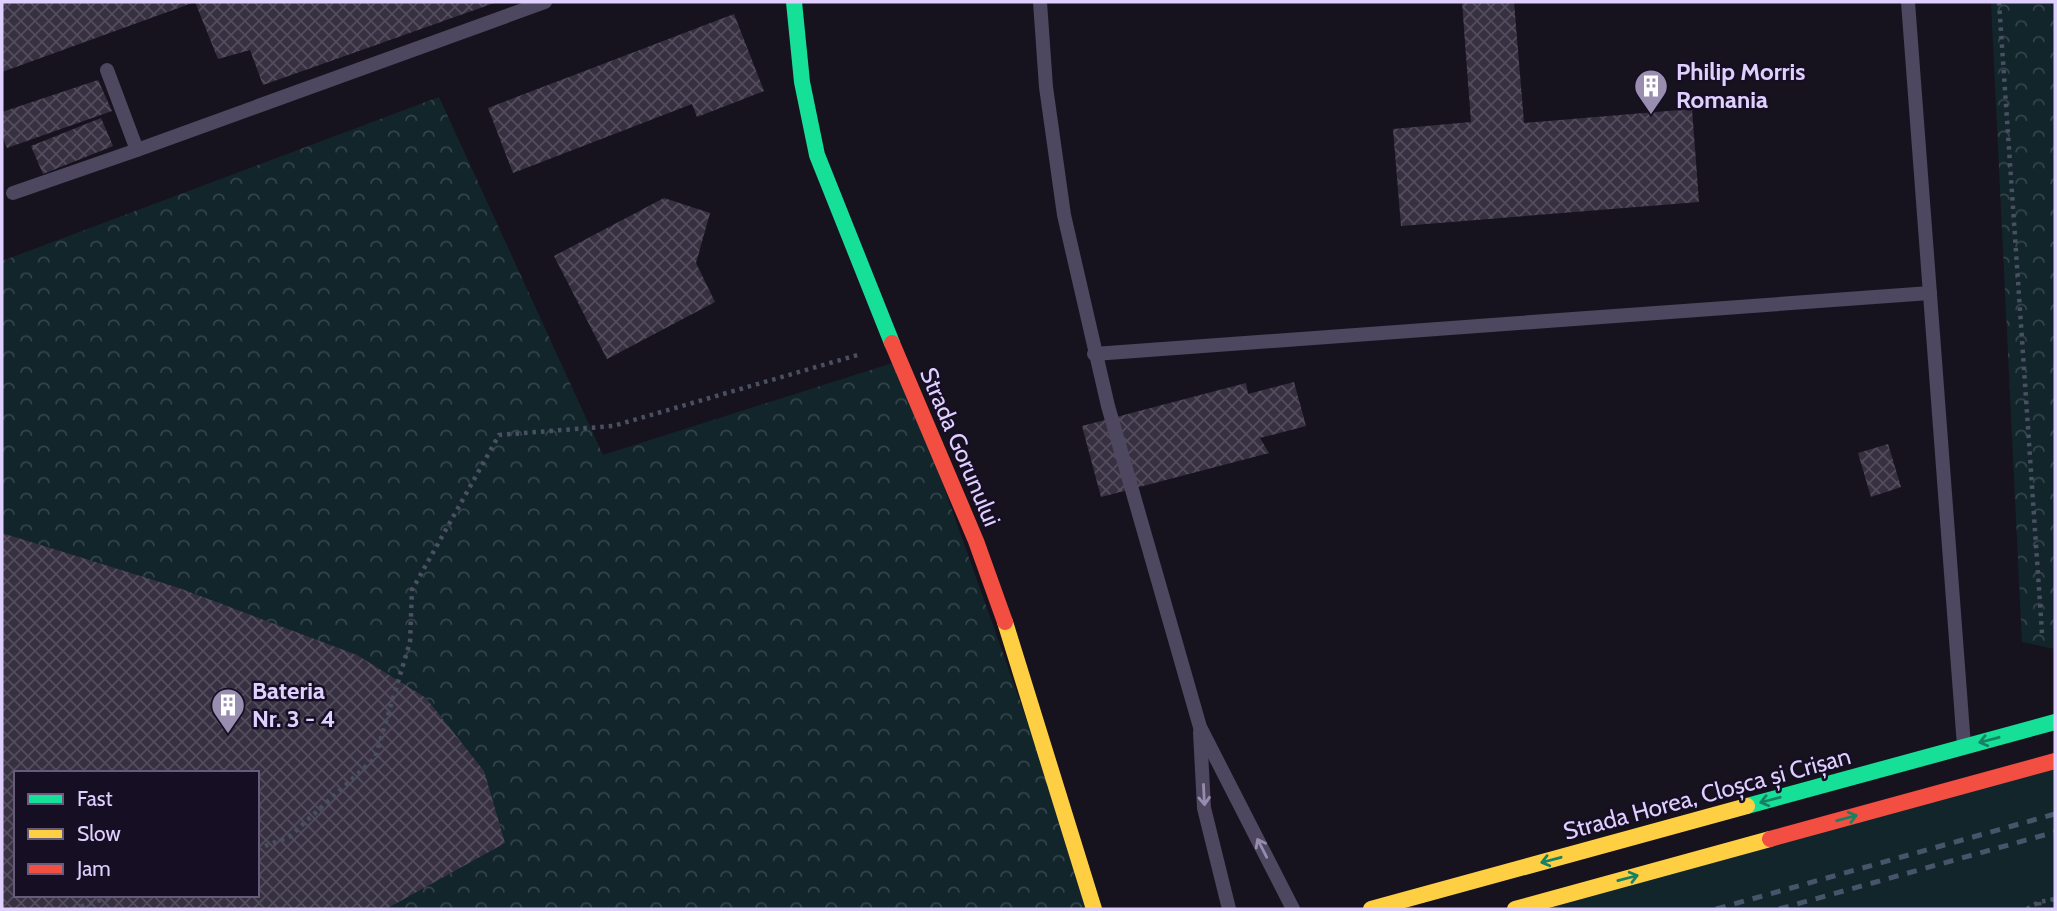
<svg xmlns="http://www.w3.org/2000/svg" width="2057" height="911" font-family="Cabin,sans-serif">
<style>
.green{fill:#12252b}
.forest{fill:url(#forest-crowns);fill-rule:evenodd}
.building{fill:url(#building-cross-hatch);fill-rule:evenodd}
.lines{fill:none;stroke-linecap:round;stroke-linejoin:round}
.path{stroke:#495061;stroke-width:4.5;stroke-dasharray:3.5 5;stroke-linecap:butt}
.lane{stroke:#4d475f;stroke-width:14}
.fast{stroke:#16e098;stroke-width:16}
.slow{stroke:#ffcf43;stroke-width:16}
.jam{stroke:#f24e42;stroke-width:16}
.rail{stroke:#47546a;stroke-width:5;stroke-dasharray:10 9;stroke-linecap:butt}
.oneway{stroke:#168263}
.oneway2{stroke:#968caf}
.labels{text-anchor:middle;stroke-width:5;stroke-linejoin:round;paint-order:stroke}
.poi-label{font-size:24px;font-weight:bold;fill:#e0d0ff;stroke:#160e23;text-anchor:start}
.street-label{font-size:24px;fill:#e0d0ff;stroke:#160e23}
</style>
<defs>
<pattern id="forest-crowns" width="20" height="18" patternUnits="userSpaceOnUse" patternTransform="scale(1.75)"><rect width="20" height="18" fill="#12252b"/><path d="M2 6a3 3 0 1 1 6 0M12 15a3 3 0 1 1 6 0" fill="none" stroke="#34444b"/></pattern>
<pattern id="building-cross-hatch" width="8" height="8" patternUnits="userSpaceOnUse" patternTransform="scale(1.75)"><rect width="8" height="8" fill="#373041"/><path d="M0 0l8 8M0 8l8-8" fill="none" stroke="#544d5e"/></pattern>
</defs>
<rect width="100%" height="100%" fill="#17131e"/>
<polygon class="green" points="2055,761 2055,909 1515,909"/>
<g class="forest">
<polygon points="1991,2 2055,2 2055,649 2022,642"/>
<path d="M439 97 603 455 899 361 1094 909H2V261ZM16 773H257V895H16Z"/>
</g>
<g class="building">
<polygon points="2,2 195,2 2,72"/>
<polygon points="195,2 497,2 263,85 250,50 218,59"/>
<polygon points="1462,2 1514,2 1524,123 1692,109 1699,202 1401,226 1393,129 1471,122"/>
<polygon points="734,14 764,91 697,117 692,104 513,173 488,108"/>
<polygon points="98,80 112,111 7,148 2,135 2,112"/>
<polygon points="101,118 113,146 43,174 31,146"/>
<polygon points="664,198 710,213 696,263 715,302 607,359 554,256"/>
<polygon points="1294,382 1306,426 1260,438 1269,453 1101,497 1082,426 1246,383 1248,394"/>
<polygon points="1888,444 1901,487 1871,497 1858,453"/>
<path d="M2 533 179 588 357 655 426 698 484 771 505 843 386 909H2ZM16 773H257V895H16Z"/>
</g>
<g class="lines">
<g class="path">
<polyline points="1999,2 2042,633"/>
<polyline points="257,849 289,837 375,758 410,642 412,590 499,435 613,426 861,354"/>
<polyline points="2039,902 2040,909"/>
<polyline points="73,909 116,895"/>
<polyline points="2027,909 2039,902 2055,899"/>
</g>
<g class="lane">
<polyline points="1040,2 1046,87 1064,215 1108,406 1200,727 1293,909"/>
<polyline points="1908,2 1964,746"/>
<polyline points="107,70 137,150 545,2"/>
<polyline points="13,193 137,150"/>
<polyline points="1094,354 1930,293"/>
<polyline points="1200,732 1204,808 1229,909"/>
</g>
<g class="fast">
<polyline points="794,2 802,82 817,155 892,343"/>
<polyline points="1747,806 2055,722"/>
</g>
<g class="slow">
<polyline points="1005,622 1094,909"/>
<polyline points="1371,909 1747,806"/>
<polyline points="1515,909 1770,839"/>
</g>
<g class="jam">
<polyline points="892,343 976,541 1005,622"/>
<polyline points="1770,839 2055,761"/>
</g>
<g class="rail">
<polyline points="1716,909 2055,814"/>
<polyline points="1779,909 2055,832"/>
</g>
</g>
<defs><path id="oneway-shaft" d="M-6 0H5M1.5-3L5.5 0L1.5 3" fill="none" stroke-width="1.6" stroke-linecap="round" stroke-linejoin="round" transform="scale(1.75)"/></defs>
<g class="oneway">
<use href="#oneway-shaft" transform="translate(1989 740) rotate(165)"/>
<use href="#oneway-shaft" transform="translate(1770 800) rotate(165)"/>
<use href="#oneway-shaft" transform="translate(1847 818) rotate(-15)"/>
<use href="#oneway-shaft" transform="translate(1551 860) rotate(165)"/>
<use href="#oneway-shaft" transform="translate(1628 878) rotate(-15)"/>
</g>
<g class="oneway2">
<use href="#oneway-shaft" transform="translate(1204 795) rotate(87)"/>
<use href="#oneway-shaft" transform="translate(1262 848) rotate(-117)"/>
</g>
<defs>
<g id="building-pin" transform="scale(1.75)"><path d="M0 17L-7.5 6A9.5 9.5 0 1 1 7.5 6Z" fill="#9a8eb0" stroke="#160e23"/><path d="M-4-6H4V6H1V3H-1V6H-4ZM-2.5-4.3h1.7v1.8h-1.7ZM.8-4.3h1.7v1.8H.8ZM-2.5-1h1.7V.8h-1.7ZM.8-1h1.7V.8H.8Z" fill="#fff"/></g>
</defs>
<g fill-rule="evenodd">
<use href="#building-pin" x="1651" y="86"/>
<use href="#building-pin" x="228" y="705"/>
</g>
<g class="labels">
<g class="poi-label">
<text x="1676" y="80">Philip Morris<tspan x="1676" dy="28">Romania</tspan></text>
<text x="252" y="699">Bateria<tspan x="252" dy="28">Nr. 3 - 4</tspan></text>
</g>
<g class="street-label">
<text transform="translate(960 447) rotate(67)" y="8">Strada Gorunului</text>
<text transform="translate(1707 794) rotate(-15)" y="8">Strada Horea, Cloșca și Crișan</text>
</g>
</g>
<rect width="2057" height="911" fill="none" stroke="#e0d0ff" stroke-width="7"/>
<rect x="14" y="771" width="245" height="126" fill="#160e23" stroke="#675c7b" stroke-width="2"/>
<rect x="28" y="794" width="35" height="10" fill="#16e098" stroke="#675c7b" stroke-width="2"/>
<text x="77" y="806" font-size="21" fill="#e0d0ff">Fast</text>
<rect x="28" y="829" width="35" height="10" fill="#ffcf43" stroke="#675c7b" stroke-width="2"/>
<text x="77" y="841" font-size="21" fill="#e0d0ff">Slow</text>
<rect x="28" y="864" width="35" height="10" fill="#f24e42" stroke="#675c7b" stroke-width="2"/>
<text x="77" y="876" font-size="21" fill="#e0d0ff">Jam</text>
</svg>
